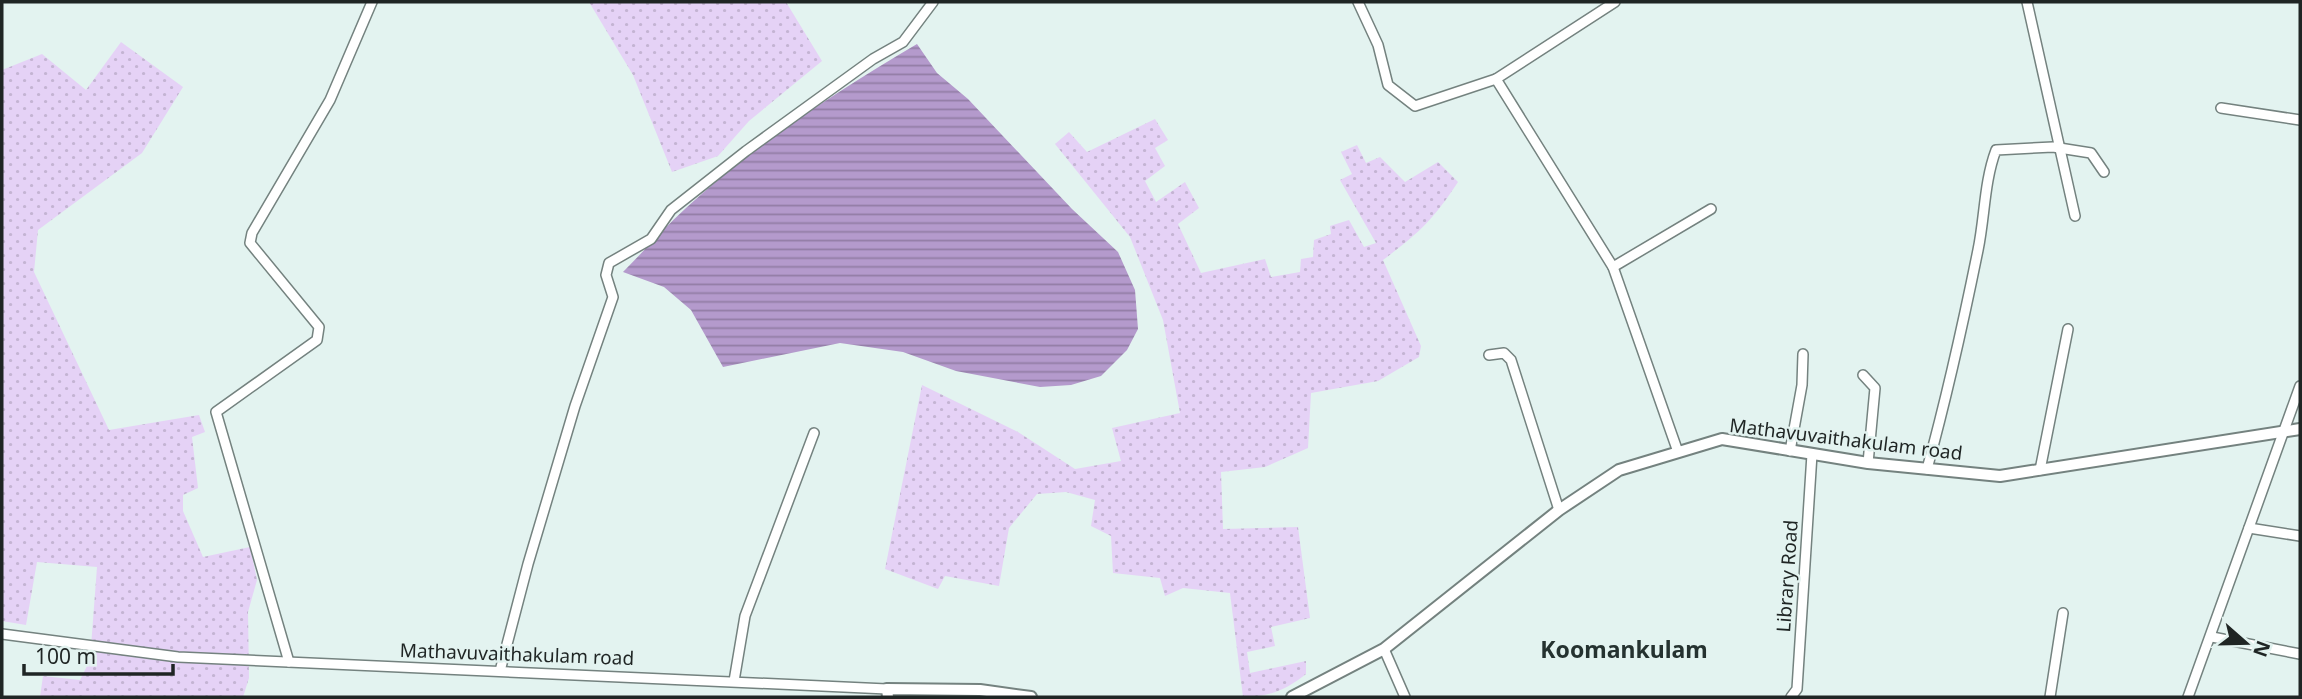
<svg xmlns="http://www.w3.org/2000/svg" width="2302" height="699" font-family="'Noto Sans',sans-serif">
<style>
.grass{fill:url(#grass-dots)}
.water{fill:url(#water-rules)}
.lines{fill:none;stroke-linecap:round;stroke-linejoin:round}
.minor-casing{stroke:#74827f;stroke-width:12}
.tertiary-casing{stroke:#74827f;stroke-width:14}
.minor{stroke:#fff;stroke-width:9}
.tertiary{stroke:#fff;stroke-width:10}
.labels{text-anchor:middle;stroke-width:5;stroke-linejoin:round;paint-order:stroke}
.street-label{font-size:19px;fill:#1f2524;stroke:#e3f3f0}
.quarter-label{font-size:23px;font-weight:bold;fill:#253230;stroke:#e3f3f0}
</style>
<defs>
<pattern id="grass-dots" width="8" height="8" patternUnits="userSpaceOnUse" patternTransform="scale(1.75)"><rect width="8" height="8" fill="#e5d2f6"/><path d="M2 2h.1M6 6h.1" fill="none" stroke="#c4b4d3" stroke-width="1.8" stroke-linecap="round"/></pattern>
<pattern id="water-rules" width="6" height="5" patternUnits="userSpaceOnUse" patternTransform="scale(1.75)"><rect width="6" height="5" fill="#b49acc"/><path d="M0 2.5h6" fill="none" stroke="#927da5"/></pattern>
</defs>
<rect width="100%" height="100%" fill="#e3f3f0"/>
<g class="grass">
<polygon points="589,2 786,2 822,61 749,121 718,156 672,172 633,75"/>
<polygon points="121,42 183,87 142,153 38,230 34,272 109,430 199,415 205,432 192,437 198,488 183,495 183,511 203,557 250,547 257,580 248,612 249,678 243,697 40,697 43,676 80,680 90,660 97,567 37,562 26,625 2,621 2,70 42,54 86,90"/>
<path d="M1155 119 1168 140 1155 148 1165 166 1145 181 1156 202 1185 182 1199 208 1178 224 1201 273 1265 259 1271 277 1300 272 1301 259 1313 257 1314 240 1331 234 1330 226 1349 220 1364 247 1376 243 1340 180 1352 174 1341 152 1357 145 1366 163 1380 157 1405 182 1438 162 1458 182C1433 220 1419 233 1383 260L1421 346 1419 357 1378 381 1311 393 1308 448 1265 467 1221 472 1223 529 1298 527 1310 618 1271 627 1275 646 1247 652 1250 673 1306 661V674C1286 690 1269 697 1243 697L1230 593 1183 588 1165 596 1160 578 1113 573 1111 536 1091 526 1095 500 1066 492 1037 494 1009 528 999 586 945 576 938 589 885 569 922 385 1018 432 1075 469 1121 461 1112 428 1180 413 1163 320 1130 237 1055 144 1069 132 1087 152Z"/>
</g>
<path class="water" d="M917 44 937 73 968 99 1072 209 1118 252 1135 290 1138 329 1127 350 1101 376 1071 385 1040 387 956 371 903 352 840 343 723 367 691 310 664 287 623 272C644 251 664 228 686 208 755 144 836 92 917 44Z"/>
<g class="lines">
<g class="minor-casing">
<g id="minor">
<polyline points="1358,2 1378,45 1388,85 1415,106 1496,79"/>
<polyline points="1615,2 1496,79 1613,267 1678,452"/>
<polyline points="2027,2 2075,216"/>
<polyline points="2221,108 2300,120"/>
<polyline points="1613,267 1711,209"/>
<polyline points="1489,355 1504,353 1511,360 1559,510"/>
<polyline points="1863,375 1875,388 1868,463"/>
<polyline points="1790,451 1802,385 1803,354"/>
<path d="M1927 469C1947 396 1963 324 1978 250 1985 216 1984 182 1996 150L2053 147 2091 153 2104 172"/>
<polyline points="2040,470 2068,329"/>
<polyline points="2249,528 2300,536"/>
<polyline points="2,634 178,657 887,689"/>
<polyline points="2212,637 2300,654"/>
<polyline points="1384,649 1405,697"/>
<polyline points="289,662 216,412 317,340 319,327 250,243 252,233 330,100 372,2"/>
<polyline points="500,671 528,564 575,406 613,297 606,275 609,263 651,239 671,210 746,151 873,59 903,42 933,2"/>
<polyline points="734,681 745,616 814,433"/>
<polyline points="1791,697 1797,689 1812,454"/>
<polyline points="2050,697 2063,613"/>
<polyline points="2188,697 2300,386"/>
</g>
</g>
<g class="tertiary-casing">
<g id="tertiary">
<polyline points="888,697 887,689 980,690 1031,697"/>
<polyline points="1292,697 1384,649 1559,510 1619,470 1722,439 1868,463 2000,476 2300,429"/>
</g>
</g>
<use href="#minor" class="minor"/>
<use href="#tertiary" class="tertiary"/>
</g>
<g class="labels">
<g class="street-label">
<text transform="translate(1846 439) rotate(7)" y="7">Mathavuvaithakulam road</text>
<text transform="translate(1787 576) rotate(-86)" y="7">Library Road</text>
<text transform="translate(517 654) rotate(2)" y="7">Mathavuvaithakulam road</text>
</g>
<g class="quarter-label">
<text x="1624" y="658">Koomankulam</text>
</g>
</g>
<rect width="2302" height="699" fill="none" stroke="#1f2524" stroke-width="7"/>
<g transform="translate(2246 643) rotate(110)" stroke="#e3f3f0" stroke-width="5" paint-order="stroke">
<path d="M0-5L12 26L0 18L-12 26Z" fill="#1f2524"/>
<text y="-10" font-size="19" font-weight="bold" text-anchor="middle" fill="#1f2524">N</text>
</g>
<path d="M24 664v10h149v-10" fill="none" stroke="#1f2524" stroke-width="3.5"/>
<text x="35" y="664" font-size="21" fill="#1f2524" stroke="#e3f3f0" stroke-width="5" paint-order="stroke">100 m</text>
</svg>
